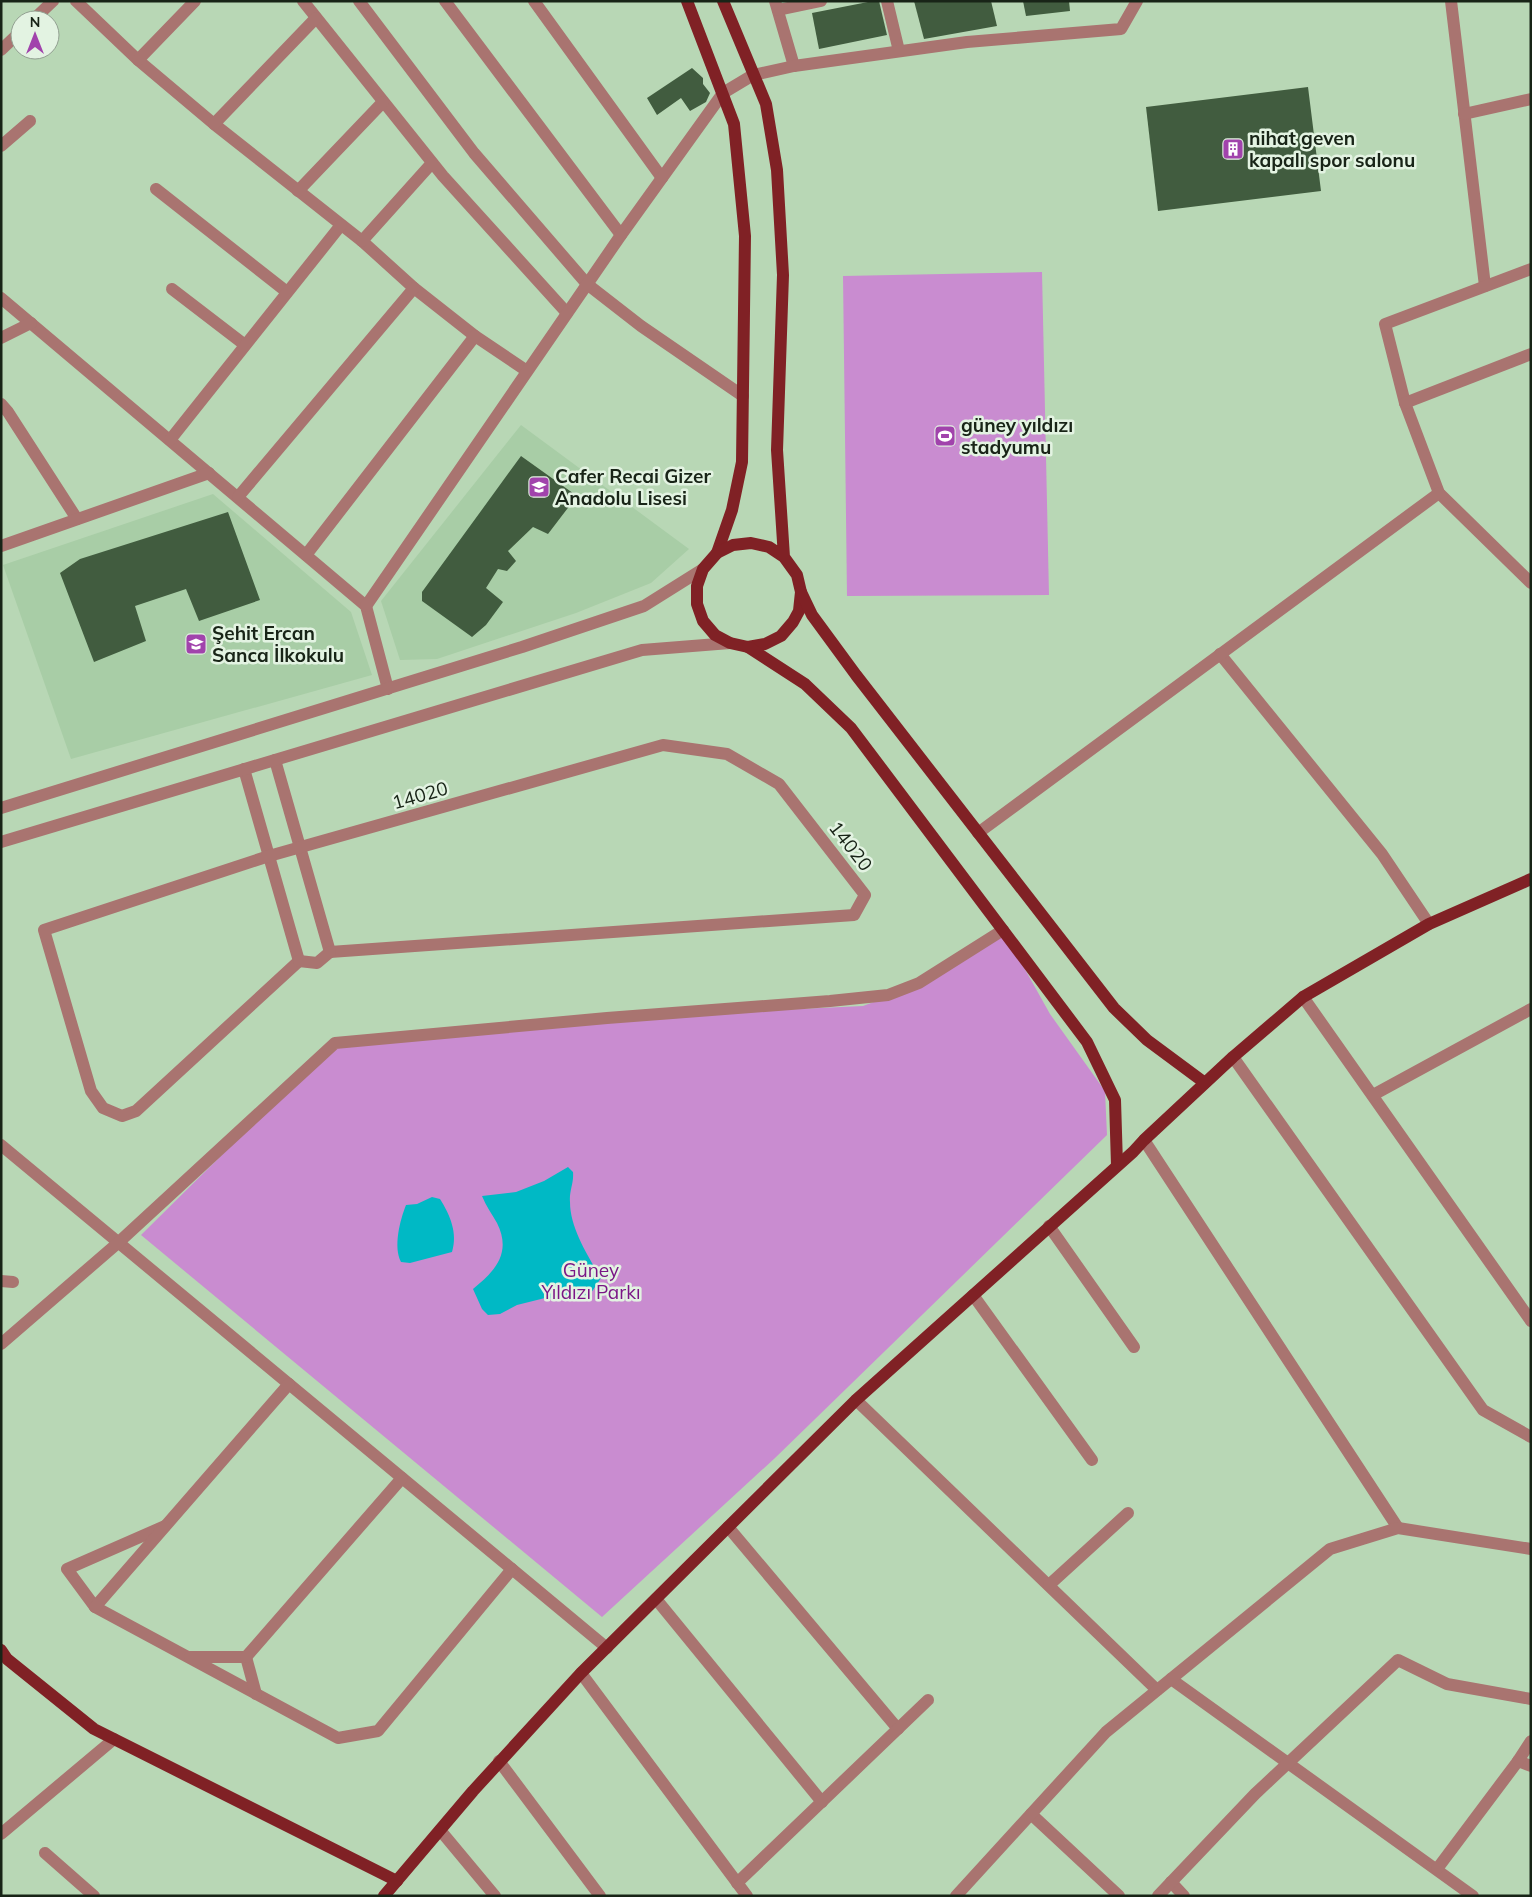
<svg xmlns="http://www.w3.org/2000/svg" width="1532" height="1897" font-family="Mulish,sans-serif">
<style>
.built{fill:#a8cda6}
.green{fill:#c98cd0}
.water{fill:#00b9c5}
.building{fill:#415c3f}
.lines{fill:none;stroke-linecap:round;stroke-linejoin:round}
.minor{stroke:#a97470;stroke-width:12}
.major{stroke:#802125;stroke-width:12}
.labels{text-anchor:middle;stroke-width:5;stroke-linejoin:round;paint-order:stroke}
.poi-label{font-size:19px;font-weight:bold;fill:#182417;stroke:#e3f3e2;text-anchor:start}
.street-label{font-size:19px;fill:#182417;stroke:#e3f3e2}
.park-label{font-size:19px;fill:#7a1686;stroke:#e3f3e2}
</style>
<rect width="100%" height="100%" fill="#b8d7b5"/>
<g class="built">
<polygon points="521,425 689,549 651,583 576,613 437,659 400,660 381,601"/>
<polygon points="213,494 351,612 372,675 71,759 3,565"/>
</g>
<g class="green">
<polygon points="1042,272 1049,595 847,596 843,276"/>
<polygon points="1003,930 1050,1014 1105,1091 1107,1135 775,1458 602,1617 141,1235 335,1043 607,1018 863,1006 930,981"/>
</g>
<g class="water">
<path d="M568 1167 573 1172C574 1183 569 1191 570 1202 570 1228 588 1256 601 1278L589 1296 573 1300 545 1298 517 1305 500 1314 488 1315 482 1309 473 1289C495 1271 512 1253 497 1223 492 1214 486 1206 482 1196L516 1192 544 1181Z"/>
<path d="M432 1197 440 1199C450 1215 458 1233 452 1252L410 1263 401 1262C393 1247 400 1220 406 1205L417 1204Z"/>
</g>
<g class="building">
<polygon points="873,1 879,1 887,35 819,49 812,13"/>
<polygon points="914,1 991,1 997,26 924,39"/>
<polygon points="1023,1 1069,1 1070,11 1026,16"/>
<polygon points="692,68 703,78 703,84 710,93 706,102 690,111 681,98 657,115 647,98"/>
<polygon points="1308,87 1321,191 1158,211 1146,107"/>
<polygon points="521,456 577,496 548,534 533,527 508,551 516,561 507,571 498,569 486,588 503,602 486,625 472,637 422,601 422,592"/>
<polygon points="228,512 260,600 199,621 186,589 135,606 146,641 94,662 60,573 80,559"/>
</g>
<g class="lines">
<g class="minor">
<polyline points="76,1 138,60 214,124 362,241 414,288 475,336 527,371"/>
<polyline points="303,1 443,176 567,313"/>
<polyline points="359,1 474,153 587,284 641,326 743,396"/>
<polyline points="445,1 621,235"/>
<polyline points="534,1 662,178"/>
<polyline points="775,1 794,66"/>
<polyline points="887,1 899,51"/>
<polyline points="1451,1 1485,286"/>
<polyline points="778,10 821,1"/>
<polyline points="33,20 53,1"/>
<polyline points="1,50 20,32"/>
<polyline points="138,60 195,1"/>
<polyline points="1464,114 1531,99"/>
<polyline points="214,124 316,18"/>
<polyline points="1,146 30,121"/>
<polyline points="156,189 287,292"/>
<polyline points="298,191 383,102"/>
<polyline points="362,241 432,163"/>
<polyline points="1531,269 1385,324 1405,403 1439,493 1531,583"/>
<polyline points="172,289 245,345"/>
<polyline points="1,298 366,606 388,689"/>
<polyline points="1,338 31,323"/>
<polyline points="1405,403 1531,354"/>
<polyline points="1,404 8,412 77,519"/>
<polyline points="170,440 341,225"/>
<polyline points="238,497 414,288"/>
<polyline points="1,546 209,473"/>
<polyline points="306,555 475,336"/>
<polyline points="366,606 621,235 723,93 753,75 794,66 967,42 1121,29 1137,1"/>
<polyline points="1220,654 1382,854 1429,924"/>
<polyline points="275,760 330,952"/>
<polyline points="244,769 299,961"/>
<polyline points="1,808 522,647 644,606 703,569"/>
<polyline points="978,833 1439,493"/>
<polyline points="1,842 642,650 730,643"/>
<polyline points="299,961 136,1111 122,1116 103,1108 91,1091 44,930 269,856 663,745 727,754 779,784 865,895 854,915 330,952"/>
<polyline points="299,961 317,963 330,952"/>
<polyline points="1303,997 1531,1321"/>
<polyline points="1233,1057 1483,1410 1531,1437"/>
<polyline points="1373,1095 1531,1009"/>
<polyline points="1144,1140 1398,1528"/>
<polyline points="1,1145 607,1648"/>
<polyline points="1049,1226 1134,1347"/>
<polyline points="1,1281 13,1282"/>
<polyline points="973,1295 1092,1460"/>
<polyline points="1,1344 119,1242 335,1043 607,1018 830,1001 888,995 919,983 1003,930"/>
<polyline points="856,1400 1157,1690"/>
<polyline points="165,1526 67,1569 95,1607 338,1738 378,1731 512,1569"/>
<polyline points="728,1527 898,1729"/>
<polyline points="1049,1585 1128,1513"/>
<polyline points="656,1599 822,1802"/>
<polyline points="95,1607 289,1384"/>
<polyline points="190,1657 246,1657 256,1694"/>
<polyline points="246,1657 402,1478"/>
<polyline points="581,1673 747,1896"/>
<polyline points="1171,1679 1473,1896"/>
<polyline points="499,1761 600,1896"/>
<polyline points="1518,1761 1531,1766"/>
<polyline points="1031,1814 1119,1896"/>
<polyline points="440,1830 495,1896"/>
<polyline points="1,1834 114,1739"/>
<polyline points="45,1853 94,1896"/>
<polyline points="1437,1869 1518,1761 1531,1741"/>
<polyline points="1171,1882 1184,1896"/>
<polyline points="737,1883 928,1700"/>
<polyline points="956,1896 1106,1732 1330,1549 1398,1528 1531,1549"/>
<polyline points="1158,1896 1255,1794 1398,1660 1447,1684 1531,1699"/>
</g>
<g class="major">
<polyline points="687,1 734,124 745,236 742,462 732,510 717,553"/>
<polyline points="723,1 766,104 777,170 783,275 777,450 784,557 797,575 801,592 799,611 793,622 781,636 765,644 748,647 730,643 715,635 703,621 697,604 697,586 703,569 717,553 733,545 751,543 769,547 784,557"/>
<polyline points="801,592 812,615 856,675 1114,1008 1147,1040 1205,1083"/>
<polyline points="748,647 805,684 851,728 1087,1042 1115,1100 1117,1165"/>
<polyline points="1,1650 7,1659 94,1729 397,1881"/>
<polyline points="384,1896 473,1791 581,1673 856,1400 1133,1152 1144,1140 1233,1057 1303,997 1429,924 1531,879"/>
</g>
</g>
<defs>
<g id="building-square" transform="scale(1.125)"><rect x="-9" y="-9" width="18" height="18" rx="4" fill="#a143ac" stroke="#e3f3e2"/><path d="M-4-6H4V6H1V3H-1V6H-4ZM-2.5-4.3h1.7v1.8h-1.7ZM.8-4.3h1.7v1.8H.8ZM-2.5-1h1.7V.8h-1.7ZM.8-1h1.7V.8H.8Z" fill="#fff"/></g>
<g id="stadium-square" transform="scale(1.125)"><rect x="-9" y="-9" width="18" height="18" rx="4" fill="#a143ac" stroke="#e3f3e2"/><path d="M0-5a6.5 5 0 1 0 0 10a6.5 5 0 1 0 0-10ZM-3.5-1.8h7v3.6h-7Z" fill="#fff"/></g>
<g id="school-square" transform="scale(1.125)"><rect x="-9" y="-9" width="18" height="18" rx="4" fill="#a143ac" stroke="#e3f3e2"/><path d="M0-5L7-2L0 1L-7-2ZM-4 1L0 2.5L4 1V4Q0 6-4 4Z" fill="#fff"/></g>
</defs>
<g fill-rule="evenodd">
<use href="#building-square" x="1233" y="149"/>
<use href="#stadium-square" x="945" y="436"/>
<use href="#school-square" x="539" y="487"/>
<use href="#school-square" x="196" y="644"/>
</g>
<g class="labels">
<g class="poi-label">
<text x="1249" y="145">nihat geven<tspan x="1249" dy="22">kapalı spor salonu</tspan></text>
<text x="961" y="432">güney yıldızı<tspan x="961" dy="22">stadyumu</tspan></text>
<text x="555" y="483">Cafer Recai Gizer<tspan x="555" dy="22">Anadolu Lisesi</tspan></text>
<text x="212" y="640">Şehit Ercan<tspan x="212" dy="22">Sanca İlkokulu</tspan></text>
</g>
<g class="street-label">
<text transform="translate(420 795) rotate(-16)" y="7">14020</text>
<text transform="translate(851 846) rotate(52)" y="7">14020</text>
</g>
<g class="park-label">
<text x="591" y="1277">Güney<tspan x="591" dy="22">Yıldızı Parkı</tspan></text>
</g>
</g>
<rect width="1532" height="1897" fill="none" stroke="#182417" stroke-width="5"/>
<g transform="translate(35 35)"><circle r="24" fill="#e3f3e2" stroke="#92a091"/>
<path d="M0-4L9 19L0 12L-9 19Z" fill="#a143ac"/>
<text y="-8" font-size="14" font-weight="bold" text-anchor="middle" fill="#182417">N</text>
</g>
</svg>
